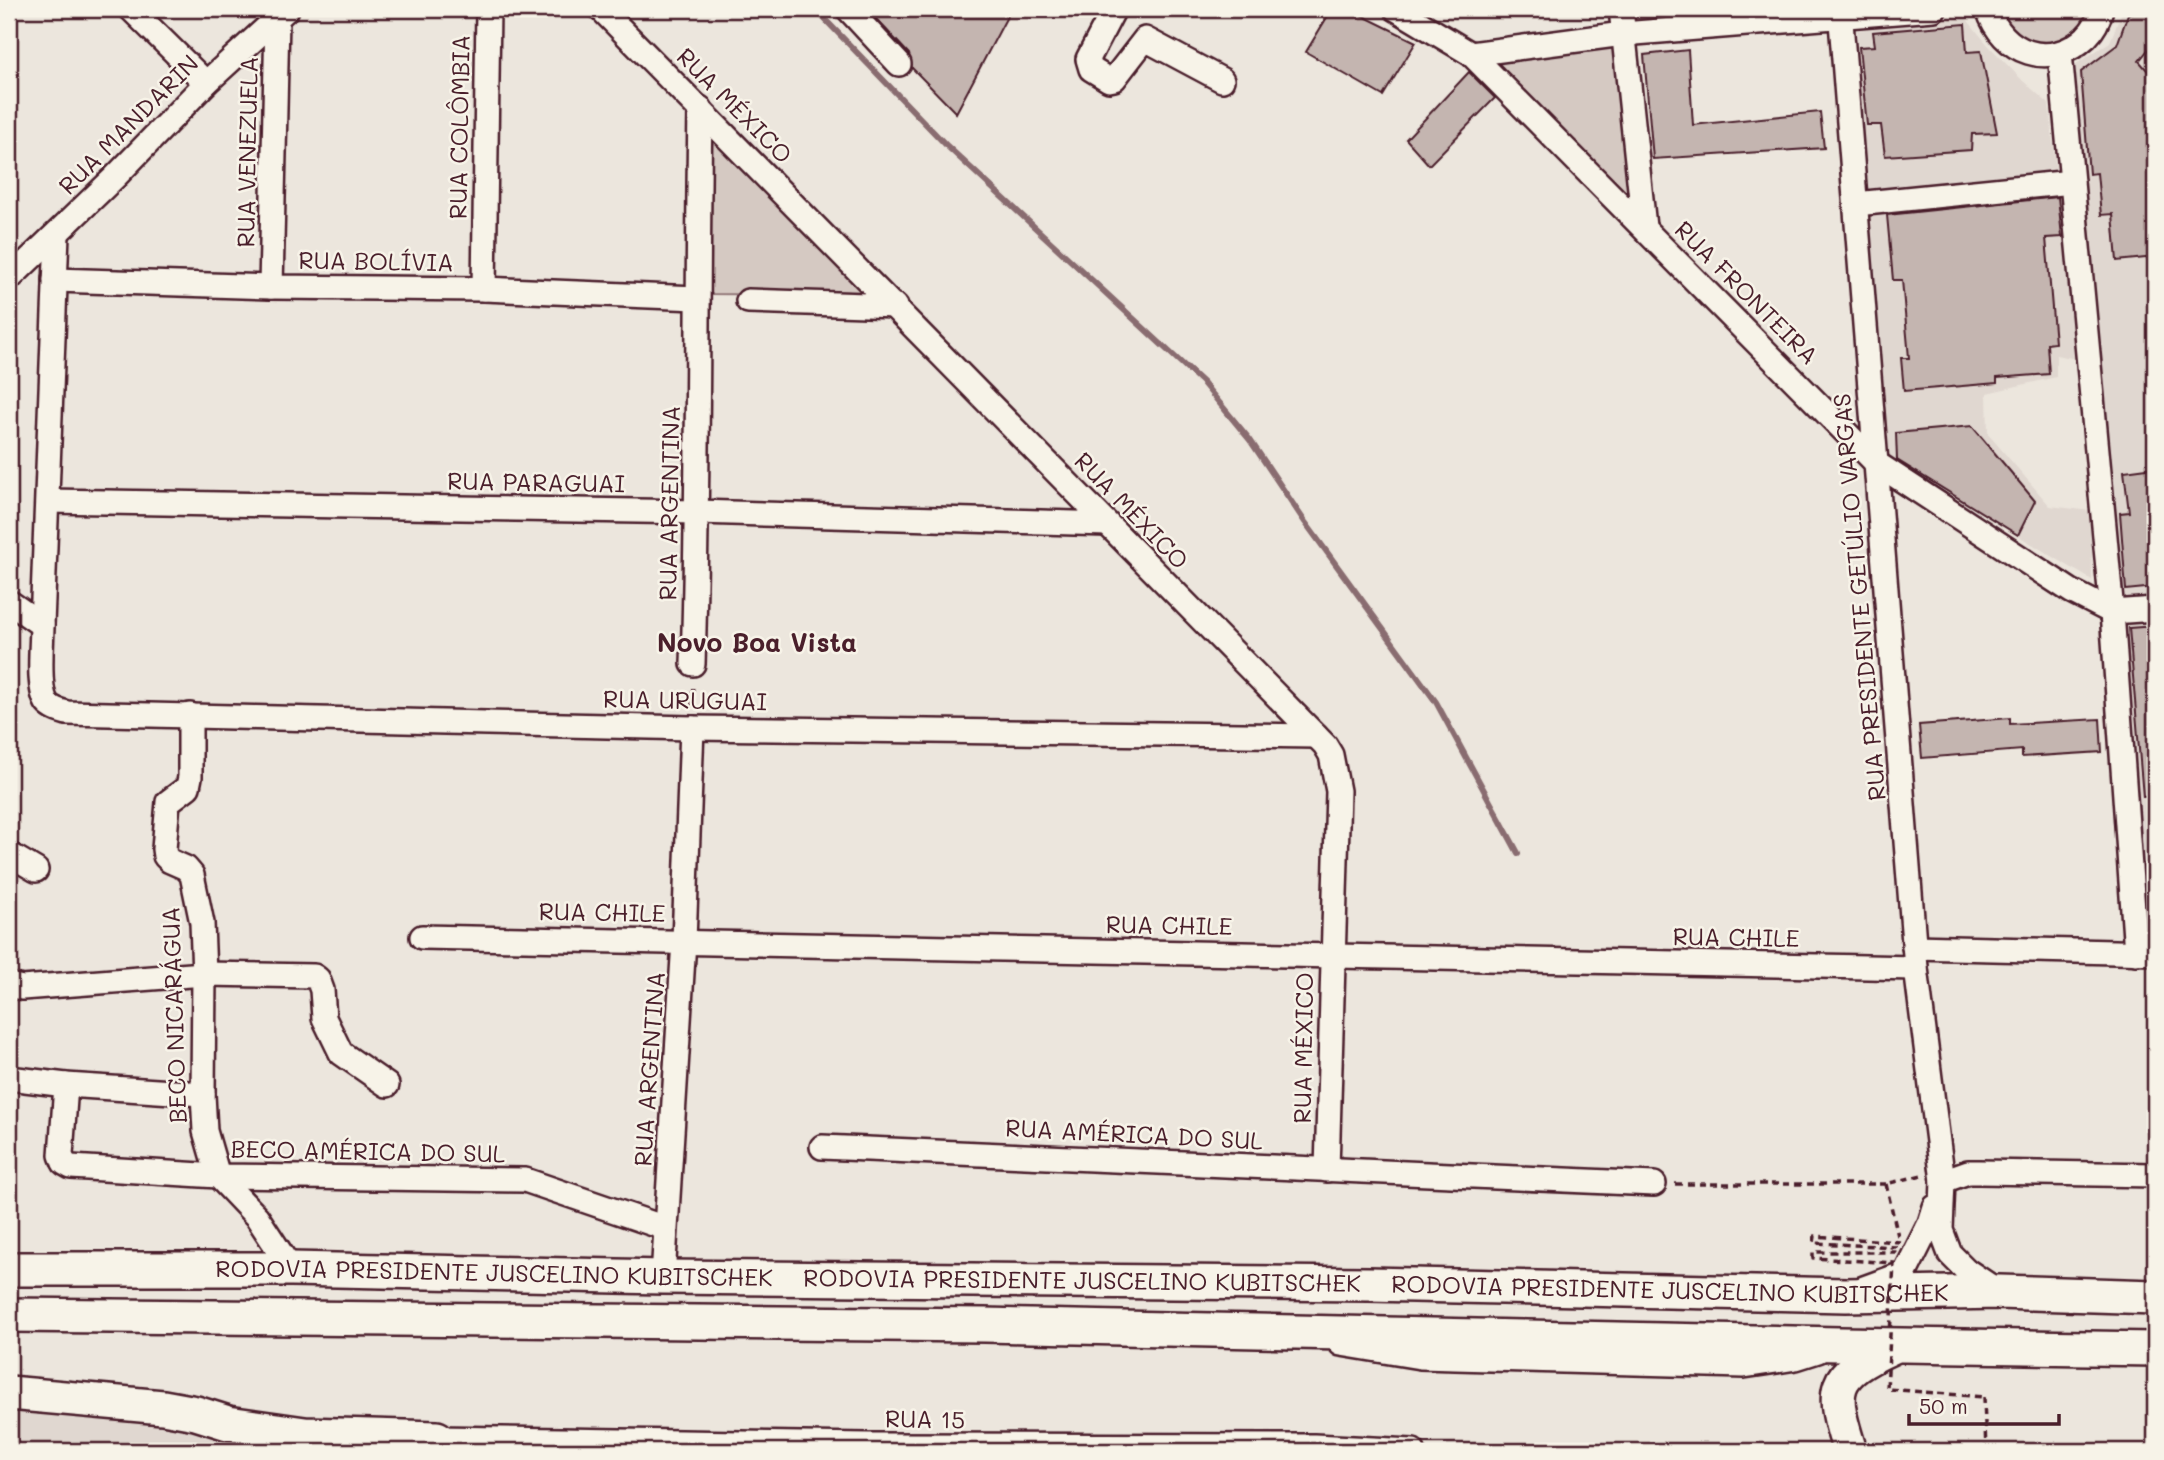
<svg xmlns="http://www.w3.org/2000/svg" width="2164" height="1460" font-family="Mali,sans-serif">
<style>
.built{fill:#e0d7d0}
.green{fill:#d5c9c2;stroke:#907476;stroke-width:2}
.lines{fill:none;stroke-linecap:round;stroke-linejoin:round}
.stream{stroke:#896c6f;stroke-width:6}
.building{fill:#c4b5b0;stroke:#4a1f2b;stroke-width:2}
.minor-casing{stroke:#4a1f2b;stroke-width:28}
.highway-casing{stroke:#4a1f2b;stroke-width:38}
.path{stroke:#4a1f2b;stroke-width:3.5;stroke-dasharray:7 5;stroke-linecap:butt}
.minor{stroke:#f7f3e8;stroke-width:23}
.highway{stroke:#f7f3e8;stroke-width:33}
.path-bridge{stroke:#4a1f2b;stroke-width:3.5;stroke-dasharray:7 5;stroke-linecap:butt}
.labels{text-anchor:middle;stroke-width:5;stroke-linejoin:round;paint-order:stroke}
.street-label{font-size:24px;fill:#4a1f2b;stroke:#f7f3e8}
.neighbourhood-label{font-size:26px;font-weight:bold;fill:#4a1f2b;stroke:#f7f3e8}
</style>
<rect width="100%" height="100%" fill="#ece6dd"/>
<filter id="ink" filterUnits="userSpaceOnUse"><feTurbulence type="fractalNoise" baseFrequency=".0143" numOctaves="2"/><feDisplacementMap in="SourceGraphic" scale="14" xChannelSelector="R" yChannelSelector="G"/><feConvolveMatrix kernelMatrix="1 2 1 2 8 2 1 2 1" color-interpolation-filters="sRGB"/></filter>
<g filter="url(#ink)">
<g class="built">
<polygon points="1637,9 1752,9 1638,18"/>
<polygon points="2123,9 2155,9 2155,597 2121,599 2073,66 2110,42"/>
<polygon points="1965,17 1988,45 2023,81 2049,104 2076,359 2056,355 2056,377 1987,393 1988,434 2050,506 2091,511 2092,580 1882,454 1857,30"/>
<polygon points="2155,620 2155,940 2146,940 2123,623"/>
<polygon points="9,1408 387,1451 9,1451"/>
</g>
<g class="green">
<polygon points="1997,9 2092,9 2082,32 2053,48 2021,43"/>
<polygon points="1623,34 1644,227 1471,54"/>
<polygon points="711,130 869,295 707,294"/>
</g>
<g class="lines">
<polyline class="stream" points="815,9 947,146 1203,383 1250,440 1305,522 1436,702 1518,853"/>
</g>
<g class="building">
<polygon points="867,9 1011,9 956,113 912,68 909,54"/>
<polygon points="1332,9 1349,9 1416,42 1383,96 1306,52"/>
<polygon points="2138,9 2155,9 2155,41 2139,61 2155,79 2155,257 2117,261 2113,214 2101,215 2097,173 2089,174 2081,72 2117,45 2128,14"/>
<polygon points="1965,24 1967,52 1981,51 1997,133 1972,134 1971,150 1885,156 1881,125 1867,125 1859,47 1875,46 1873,32"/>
<polygon points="1688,50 1693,125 1820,112 1824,148 1653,159 1644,55"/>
<polygon points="1469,72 1495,98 1429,165 1406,139"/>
<polygon points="2058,197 2062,237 2046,238 2055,343 2047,344 2049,374 1997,378 1997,383 1904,391 1901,358 1909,358 1902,280 1893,280 1887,215"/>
<polygon points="1972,426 2035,501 2018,535 1897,460 1896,433"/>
<polygon points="2155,467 2155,587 2126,590 2120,513 2129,512 2124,471"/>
<polygon points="2155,626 2155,796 2143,797 2129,628"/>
<polygon points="2010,718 2010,724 2100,719 2102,752 2022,757 2022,750 1922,758 1919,725"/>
</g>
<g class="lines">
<g class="minor-casing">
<g id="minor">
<polyline points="131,9 206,83"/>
<polyline points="601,9 1325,745 1331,755 1338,791 1327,1170"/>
<polyline points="848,9 899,64"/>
<polyline points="1114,9 1088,59 1091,69 1109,80 1114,79 1145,39 1222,80"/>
<polyline points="1396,9 1471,54 1876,463 2071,591 2112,612 2155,609"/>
<polyline points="1621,9 1644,227"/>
<polyline points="1840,9 1916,968 1943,1181 1941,1230 1950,1254 1966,1270 1999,1292"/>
<path d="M1988 9C2002 53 2050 71 2086 37 2093 30 2099 19 2101 9"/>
<polyline points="2060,53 2112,612 2136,953"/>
<polyline points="1471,54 1623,34 1934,9"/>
<polyline points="1856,204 2072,182"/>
<path d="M57 234 42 625C42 644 37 688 47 703 52 709 60 711 67 713L692 728 1316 736"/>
<polyline points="9,279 115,177 206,83 287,9"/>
<polyline points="55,280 271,287 484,289 697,298"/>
<polyline points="271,287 277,19"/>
<polyline points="484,289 488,9"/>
<polyline points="748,301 896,306"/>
<polyline points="48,501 698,512 1107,524"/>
<polyline points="9,602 42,625"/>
<path d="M693 664C699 478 697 293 700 108"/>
<polyline points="190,715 190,777 188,787 168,802 164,849 165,856 170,861 186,868 192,875 202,923 204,974 203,1094 205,1131 218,1176 257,1217 291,1269"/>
<polyline points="9,854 36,870"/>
<polyline points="422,937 1916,968"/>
<polyline points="1914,947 2155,953"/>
<polyline points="9,985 22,988 204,974 314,976 318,979 322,990 324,1018 341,1053 387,1085"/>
<polyline points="9,1078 66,1085 203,1094"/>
<polyline points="66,1085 61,1155 64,1163 71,1167 218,1176 525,1180 665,1228"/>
<polyline points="822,1147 1654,1184"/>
<polyline points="1943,1181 1968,1172 1979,1172 2155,1175"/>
<polyline points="663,1277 684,941 692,728"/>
<polyline points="1864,1288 1905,1273 1930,1223 1935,1207"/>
<polyline points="1341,1344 1420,1357 1744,1366 1796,1358 1818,1351"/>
<polyline points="437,1451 437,1438 868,1445 1314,1446 1413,1451"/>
</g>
</g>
<g class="highway-casing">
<g id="highway">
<path id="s1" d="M9 1269H291L663 1277 1369 1284 1846 1295 1999 1292 2155 1297"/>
<polyline points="9,1315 985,1325 1840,1344 2155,1349"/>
<polyline points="9,1393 163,1407 196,1413 228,1423 305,1434 437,1438"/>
<path d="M1850 1451C1830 1389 1830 1375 1892 1347"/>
</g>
</g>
<g class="path">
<polyline points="692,707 693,683"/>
<polyline points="1675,1184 1886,1184 1922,1175"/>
<polyline points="1886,1184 1898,1236"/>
<polyline points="1984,1397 1986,1451"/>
</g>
<use href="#minor" class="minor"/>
<use href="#highway" class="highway"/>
<polyline class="path-bridge" points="1900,1242 1815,1236 1814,1243 1896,1247 1897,1252 1813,1252 1813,1258 1894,1263 1887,1389 1984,1397"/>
</g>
</g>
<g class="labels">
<g class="street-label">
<text transform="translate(734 106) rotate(45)" y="8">RUA MÉXICO</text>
<text transform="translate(129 125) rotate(-45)" y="8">RUA MANDARIN</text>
<text transform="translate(460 127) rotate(-89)" y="8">RUA COLÔMBIA</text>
<text transform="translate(248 152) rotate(-89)" y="8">RUA VENEZUELA</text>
<text transform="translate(376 262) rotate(1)" y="8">RUA BOLÍVIA</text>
<text transform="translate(1746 293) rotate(45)" y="8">RUA FRONTEIRA</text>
<text transform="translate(536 483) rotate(1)" y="8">RUA PARAGUAI</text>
<text transform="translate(670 503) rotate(-89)" y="8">RUA ARGENTINA</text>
<text transform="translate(1131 511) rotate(46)" y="8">RUA MÉXICO</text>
<text transform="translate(1860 597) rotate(-95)" y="8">RUA PRESIDENTE GETÚLIO VARGAS</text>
<text transform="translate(685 701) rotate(1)" y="8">RUA URUGUAI</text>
<text transform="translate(602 913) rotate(1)" y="8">RUA CHILE</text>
<text transform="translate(1169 926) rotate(1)" y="8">RUA CHILE</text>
<text transform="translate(1736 938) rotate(1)" y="8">RUA CHILE</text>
<text transform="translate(175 1015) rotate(-92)" y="8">BECO NICARÁGUA</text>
<text transform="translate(1304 1048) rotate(-89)" y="8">RUA MÉXICO</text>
<text transform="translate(650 1069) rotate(-86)" y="8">RUA ARGENTINA</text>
<text transform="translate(1134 1135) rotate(3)" y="8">RUA AMÉRICA DO SUL</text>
<text transform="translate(368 1152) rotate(1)" y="8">BECO AMÉRICA DO SUL</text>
<text dy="8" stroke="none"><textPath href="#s1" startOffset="485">RODOVIA PRESIDENTE JUSCELINO KUBITSCHEK</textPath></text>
<text dy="8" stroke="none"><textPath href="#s1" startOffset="1073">RODOVIA PRESIDENTE JUSCELINO KUBITSCHEK</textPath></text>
<text dy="8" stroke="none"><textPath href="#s1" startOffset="1661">RODOVIA PRESIDENTE JUSCELINO KUBITSCHEK</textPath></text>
<text transform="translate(925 1420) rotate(1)" y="8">RUA 15</text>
</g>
<g class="neighbourhood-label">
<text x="757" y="652">Novo Boa Vista</text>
</g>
</g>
<rect width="2164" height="1460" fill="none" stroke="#f7f3e8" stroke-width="35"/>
<rect x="18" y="18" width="2129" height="1425" fill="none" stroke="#4a1f2b" stroke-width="2.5" filter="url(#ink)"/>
<path d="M1909 1414v10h150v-10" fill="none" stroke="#4a1f2b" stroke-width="3.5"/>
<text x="1919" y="1414" font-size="21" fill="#4a1f2b" stroke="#f7f3e8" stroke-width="5" paint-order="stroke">50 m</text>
</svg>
